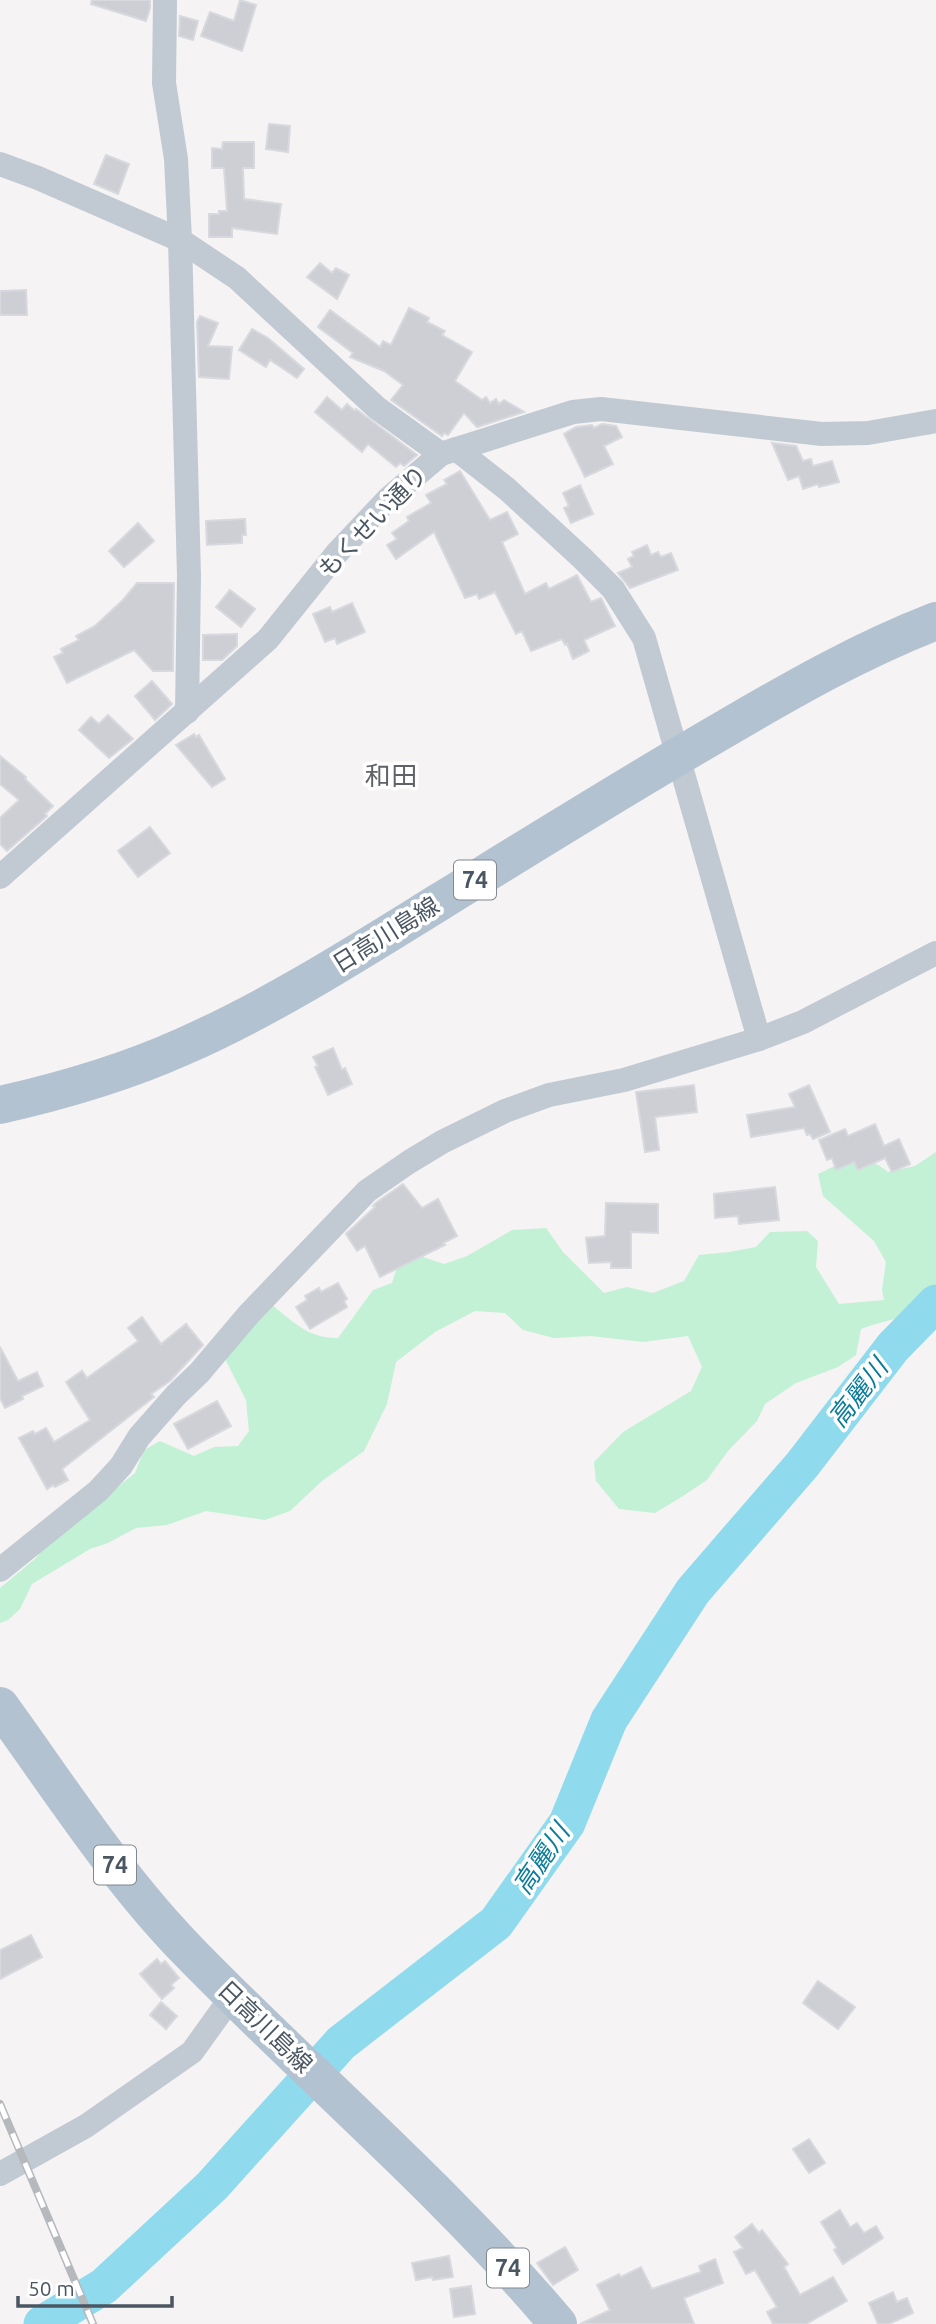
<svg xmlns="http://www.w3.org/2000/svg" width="936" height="2324" font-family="Ubuntu,'Noto Sans JP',sans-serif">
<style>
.green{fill:#c3f1d5}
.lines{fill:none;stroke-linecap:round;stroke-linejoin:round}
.river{stroke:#90daee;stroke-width:37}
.building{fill:#cdcfd5;stroke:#d7d9de;stroke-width:2}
.minor{stroke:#c1cad2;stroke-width:24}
.primary{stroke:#b3c2d1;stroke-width:38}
.rail-casing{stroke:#b5b8bd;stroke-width:8}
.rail{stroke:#fff;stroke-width:5;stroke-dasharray:16;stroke-linecap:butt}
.labels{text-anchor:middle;stroke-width:7;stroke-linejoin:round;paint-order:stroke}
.shield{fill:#fff;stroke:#808990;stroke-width:2}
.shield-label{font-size:23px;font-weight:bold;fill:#4a5661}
.street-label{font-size:24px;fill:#4a5661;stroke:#fff}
.neighbourhood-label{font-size:26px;fill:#5f6368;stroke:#fff}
.water-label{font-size:26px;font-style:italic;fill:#0c7c9b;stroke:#fff}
</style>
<rect width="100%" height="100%" fill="#f5f3f3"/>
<path class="green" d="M936 1152V1293C912 1319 891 1318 861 1329L856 1355 838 1367 796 1383 765 1404 757 1421 728 1451 707 1480 683 1496 655 1513 619 1509 596 1481 594 1462 623 1432 691 1391 702 1367 688 1336 643 1342 591 1336 554 1338 523 1330 505 1313 475 1311 435 1332 396 1362 387 1404 364 1451 322 1481 290 1511 265 1520 206 1511 167 1525 136 1528 108 1543 90 1549 32 1584 20 1609 8 1620 0 1623V1588L36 1558 49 1541 135 1473 144 1450 160 1441 194 1456 214 1447 238 1446 249 1431 246 1400 226 1361 230 1344 271 1304C292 1321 309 1339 338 1338L373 1290 392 1283 397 1267 423 1257 444 1264 467 1256 512 1230 546 1228 563 1252 604 1293 627 1287 653 1293 684 1281 699 1255 729 1252 756 1247 770 1232 807 1231 818 1241 816 1267 839 1304 884 1300 882 1290 886 1262 874 1241 823 1196 818 1174C849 1160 857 1148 888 1172L915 1166Z"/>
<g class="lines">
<polyline class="river" points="42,2324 104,2286 212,2186 341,2043 496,1923 567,1823 609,1720 693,1591 802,1465 893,1347 936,1303"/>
</g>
<g class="building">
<polygon points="92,0 150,0 150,8 146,21 91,4"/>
<polygon points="240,0 256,5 242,51 201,36 210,12 234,21"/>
<polygon points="180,16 198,21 193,40 179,36"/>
<polygon points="269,124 290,126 288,152 266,149"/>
<polygon points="223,142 254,142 254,168 243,168 244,199 281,204 277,234 232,228 232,237 209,237 209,214 219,214 219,211 227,211 224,168 212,168 212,148 222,149"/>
<polygon points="106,155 129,164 118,194 94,184"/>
<polygon points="320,263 332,273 336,268 349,275 337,299 307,277"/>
<polygon points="26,290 27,315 0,315 0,291"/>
<polygon points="409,308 429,318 427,322 445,331 442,335 472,352 455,381 482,400 486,397 490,403 496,399 499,404 504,400 524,412 477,427 464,413 448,435 444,433 442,436 391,400 403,385 384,371 350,357 353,353 318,327 330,310 380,347 383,341 391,345"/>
<polygon points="200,316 218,323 208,346 232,347 229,379 199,377 197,322"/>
<polygon points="252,329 268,338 304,369 297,378 270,360 266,367 239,350"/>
<polygon points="327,397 342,410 347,404 355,411 356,409 417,455 404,466 400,463 396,467 368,444 362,452 315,412"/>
<polygon points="602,424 616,426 622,437 604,446 613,464 585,477 564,434 576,427 592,425 594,428"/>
<polygon points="772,443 796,446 803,461 811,459 813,466 832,461 839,482 819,487 818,484 803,489 799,476 788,480"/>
<polygon points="460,471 490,520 507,512 518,534 502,542 525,594 546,583 549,589 577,575 591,602 601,598 615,626 584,640 589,651 573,659 567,644 565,645 562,639 531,651 522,631 516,634 495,592 479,599 477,594 465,598 434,532 396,559 387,545 397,539 392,533 409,521 407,517 431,503 426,495 447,484 444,480"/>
<polygon points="580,485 593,514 571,523 564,508 569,506 563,493"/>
<polygon points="245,519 246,535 242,535 242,543 207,545 206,521"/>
<polygon points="138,523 154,541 124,567 109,551"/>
<polygon points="647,545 651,555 658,552 661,557 671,553 678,570 630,588 618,573 632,567 628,559 634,556 632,552"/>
<polygon points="137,583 174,583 173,671 153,671 134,650 67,683 54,657 63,653 61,649 79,640 76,636 95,626 123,600"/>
<polygon points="230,590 255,609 241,627 216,607"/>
<polygon points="352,603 365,632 337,644 335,638 325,642 313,614 330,607 332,612"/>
<polygon points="237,634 237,646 222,660 203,660 203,635"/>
<polygon points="152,681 172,704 155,720 135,696"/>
<polygon points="108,715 133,739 109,758 79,730 91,717 99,724"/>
<polygon points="194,734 196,737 199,735 225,779 212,787 176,745"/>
<polygon points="0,756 26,777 25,779 53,806 45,814 47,816 7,851 0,844 0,818 19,800 0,784"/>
<polygon points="150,827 170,853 138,877 118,851"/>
<polygon points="333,1048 342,1070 345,1068 352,1084 328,1095 315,1067 318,1066 313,1057"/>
<polygon points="694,1085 697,1112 655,1117 659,1150 645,1152 636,1092"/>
<polygon points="809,1085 830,1132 813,1139 810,1134 807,1135 804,1128 751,1137 747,1115 795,1107 789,1094"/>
<polygon points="875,1124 884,1146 899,1139 910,1164 892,1172 885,1158 858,1170 854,1162 836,1170 832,1158 827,1160 819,1140 845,1129 848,1136"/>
<polygon points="403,1184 422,1208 438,1199 457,1236 443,1243 445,1245 380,1277 365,1246 357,1251 346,1234 375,1207 373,1206 377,1202"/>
<polygon points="775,1187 779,1220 739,1224 738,1216 715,1218 714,1194"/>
<polygon points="606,1203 658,1204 658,1233 631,1232 631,1268 611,1268 611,1262 589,1263 586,1238 605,1236"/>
<polygon points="338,1283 347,1299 344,1301 347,1307 310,1329 296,1307 307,1300 305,1296 319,1288 321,1292"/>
<polygon points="142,1317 161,1344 186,1324 203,1345 170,1381 151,1394 154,1397 62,1469 68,1480 55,1487 53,1485 47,1489 19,1438 33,1431 35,1434 46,1428 54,1442 90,1420 66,1382 82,1371 87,1378 138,1341 128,1328"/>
<polygon points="0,1347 18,1381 37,1372 43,1386 22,1396 23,1399 5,1408 0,1398"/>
<polygon points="217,1401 231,1426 188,1449 174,1424"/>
<polygon points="31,1935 42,1957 0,1979 0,1950"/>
<polygon points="157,1959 161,1964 165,1961 179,1978 171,1985 174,1988 162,1999 140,1974"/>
<polygon points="818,1981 855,2007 838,2029 803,2003"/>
<polygon points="161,2002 177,2016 166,2029 150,2015"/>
<polygon points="809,2139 825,2163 809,2173 793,2149"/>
<polygon points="840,2210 850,2227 857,2223 864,2233 876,2226 883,2238 843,2264 834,2250 837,2248 821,2222"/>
<polygon points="752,2224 759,2233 762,2230 788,2264 784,2267 800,2295 833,2277 847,2301 806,2324 773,2324 767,2312 777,2307 755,2270 746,2274 734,2252 743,2248 735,2237"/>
<polygon points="565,2247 578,2270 553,2285 537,2263"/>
<polygon points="449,2256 453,2277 433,2280 432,2277 416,2280 412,2263"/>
<polygon points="715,2259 723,2283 684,2298 694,2324 580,2324 610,2310 597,2285 619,2274 621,2277 641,2267 652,2289 701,2272 699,2266"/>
<polygon points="471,2286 475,2314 454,2317 450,2289"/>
<polygon points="893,2292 897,2302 907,2298 913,2313 889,2324 878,2324 869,2303"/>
</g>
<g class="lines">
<g class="minor">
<polyline points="165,0 164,83 176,159 180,240 189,576 187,712"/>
<polyline points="0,164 38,178 180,240 237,278 377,408 441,454"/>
<polyline points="456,449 507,489 582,558 613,589 644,638 759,1039"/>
<polyline points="0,877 268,639 337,553 388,499 441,454 573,412 601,409 822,434 868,433 936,421"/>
<polyline points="0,1570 98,1491 121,1466 139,1437 176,1395 199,1373 249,1314 367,1191 409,1162 442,1142 505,1111 549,1095 624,1080 759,1039 803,1022 936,953"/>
<polyline points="0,2174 86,2126 192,2052 233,1995"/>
</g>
<g class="primary">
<path d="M0 1105C62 1091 124 1073 182 1047 273 1007 357 953 441 901 535 843 628 785 723 730 793 689 861 650 936 621"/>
<path d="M0 1706C61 1790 118 1880 191 1954 312 2078 446 2191 558 2324"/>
</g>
<g class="rail-casing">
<polyline id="rail" points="0,2104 93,2324"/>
</g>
<use href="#rail" class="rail"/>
</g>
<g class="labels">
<g class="shield">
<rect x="454" y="860.5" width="42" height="39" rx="5"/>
<rect x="94" y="1845.5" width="42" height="39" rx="5"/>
<rect x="487" y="2248.5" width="42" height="39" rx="5"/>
</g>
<g class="shield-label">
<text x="475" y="888">74</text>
<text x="115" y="1873">74</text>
<text x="508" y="2276">74</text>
</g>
<g class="street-label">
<text transform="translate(373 522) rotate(-46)" y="8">もくせい通り</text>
<text transform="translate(386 935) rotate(-32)" y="8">日高川島線</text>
<text transform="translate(265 2027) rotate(44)" y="8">日高川島線</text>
</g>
<g class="neighbourhood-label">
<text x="391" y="785">和田</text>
</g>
<g class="water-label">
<text transform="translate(858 1393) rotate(-52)" y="9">高麗川</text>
<text transform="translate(541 1859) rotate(-56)" y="9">高麗川</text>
</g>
</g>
<path d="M18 2296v10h154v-10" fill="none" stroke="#4a5661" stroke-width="3.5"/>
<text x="28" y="2296" font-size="21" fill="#4a5661" stroke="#ffffff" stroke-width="5" paint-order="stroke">50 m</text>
</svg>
